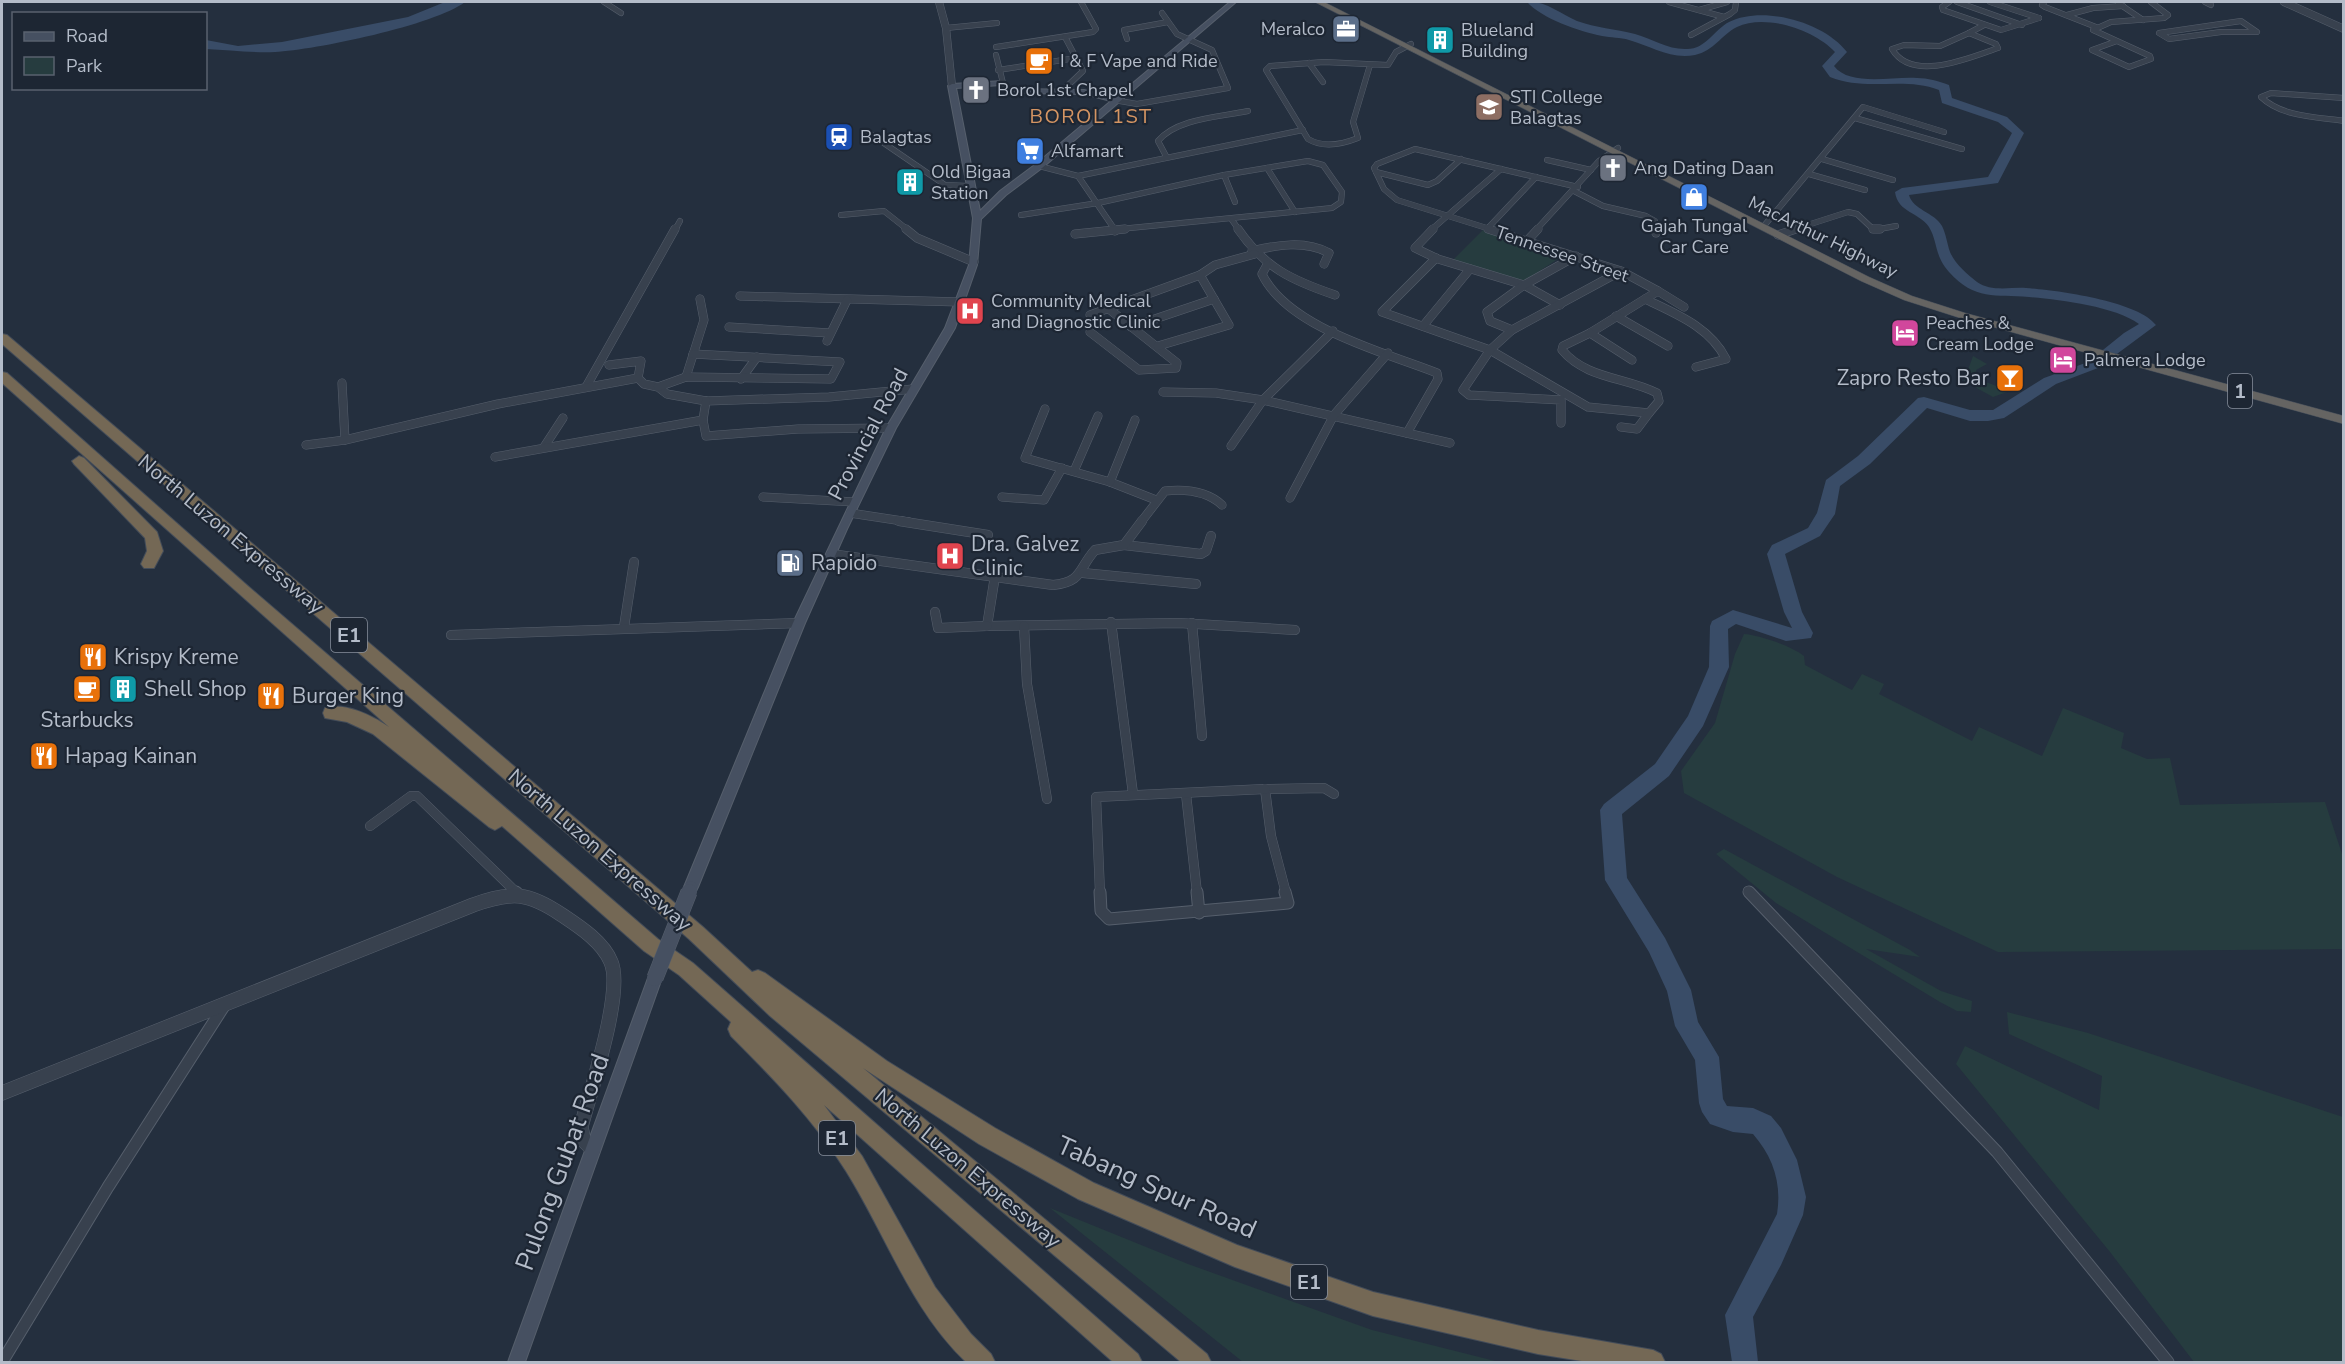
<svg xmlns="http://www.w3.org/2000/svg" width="2345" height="1364" font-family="'Nunito Sans',sans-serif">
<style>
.green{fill:#263c3f}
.water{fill:#394c67}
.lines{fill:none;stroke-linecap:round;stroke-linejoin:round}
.river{fill:#394c67;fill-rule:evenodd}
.minor-far3-casing{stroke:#565f6c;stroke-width:6}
.minor-far2-casing{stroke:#565f6c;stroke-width:9}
.minor-far1-casing{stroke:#565f6c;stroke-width:10}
.minor-casing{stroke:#565f6c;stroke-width:13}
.tertiary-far1-casing{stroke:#565f6c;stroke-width:8}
.tertiary-casing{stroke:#565f6c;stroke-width:15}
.secondary-casing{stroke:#565f6c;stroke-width:2}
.trunk-casing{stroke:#434c59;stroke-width:1}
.motorway-casing{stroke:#434c59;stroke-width:2}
.minor-far3{stroke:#38414e;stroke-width:5}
.minor-far2{stroke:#38414e;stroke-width:8}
.minor-far1{stroke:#38414e;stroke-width:9}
.minor{stroke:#38414e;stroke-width:11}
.tertiary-far1{stroke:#38414e;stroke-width:7}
.tertiary{stroke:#38414e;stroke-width:14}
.secondary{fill:#465061;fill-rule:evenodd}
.trunk{fill:#656462;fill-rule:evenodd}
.motorway{fill:#746855;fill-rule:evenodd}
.secondary-bridge-far1-casing{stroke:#565f6c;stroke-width:14;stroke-linecap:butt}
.secondary-bridge-casing{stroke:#565f6c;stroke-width:17;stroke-linecap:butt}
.secondary-bridge-far1{stroke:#465061;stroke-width:12}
.secondary-bridge{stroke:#465061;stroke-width:16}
.labels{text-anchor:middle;stroke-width:4.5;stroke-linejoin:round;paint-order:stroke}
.far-poi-label{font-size:18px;fill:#b4bcc9;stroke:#1d2633;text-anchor:start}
.far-street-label{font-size:18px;fill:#b4bcc9;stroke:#1d2633}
.far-quarter-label{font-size:20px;letter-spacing:1.5px;fill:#d59563;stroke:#1d2633}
.shield{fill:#1d2633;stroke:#878f9c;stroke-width:1.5}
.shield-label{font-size:20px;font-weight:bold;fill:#b4bcc9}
.poi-label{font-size:21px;fill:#b4bcc9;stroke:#1d2633;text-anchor:start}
.street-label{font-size:21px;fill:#b4bcc9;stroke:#1d2633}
.near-street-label{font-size:26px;fill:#b4bcc9;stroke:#1d2633}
</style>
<rect width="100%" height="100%" fill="#242f3e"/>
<g class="green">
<polygon points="1483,230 1564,255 1521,283 1452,261"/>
<polygon points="1973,356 1987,364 1976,370 1977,374 1986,382 2010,391 1993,397 1964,381"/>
<path d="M1744 634C1759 635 1792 646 1804 656L1805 665 1852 690 1862 674 1884 684 1879 694 1972 741 1979 727 2042 756 2063 708 2124 733 2121 748 2147 759 2170 758 2180 805 2325 802 2343 857V949L1998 952 1837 877 1684 793 1681 771 1715 723 1735 654Z"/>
<polygon points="1724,849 1910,950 1920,957 1866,949 1941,991 1972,1001 1971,1012 1957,1011 1940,1002 1776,903 1716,854"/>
<polygon points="2007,1012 2088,1033 2343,1117 2343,1362 2194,1362 2110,1252 1956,1064 1965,1046 2099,1110 2102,1076 2009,1034"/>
<polygon points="1050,1208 1188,1264 1372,1330 1499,1362 1243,1362"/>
</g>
<path class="water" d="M445 2H465C435 25 315 50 275 52 252 53 228 50 206 49V40L238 46 282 42 408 17Z"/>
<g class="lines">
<path class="river" d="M1527 2C1544 0 1561 14 1577 21 1596 28 1615 29 1635 34 1652 39 1669 50 1687 49 1706 49 1714 30 1729 22 1763 5 1824 22 1847 52L1834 66C1850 87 1893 76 1917 78 1928 78 1938 81 1949 85L1952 98 2007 117 2024 133 1998 183 1909 195C1913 210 1934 212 1942 226 1946 234 1947 243 1950 252 1955 264 1967 274 1977 282 1991 292 2010 287 2026 288 2056 290 2138 301 2156 325L2098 368 2056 384 2004 418 1988 421H1970L1927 408 1870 464 1840 486 1835 514 1820 536 1785 554 1802 612 1813 633 1811 638 1786 641 1736 624 1728 629 1729 667 1703 726 1669 776 1622 814 1627 878 1665 938 1691 990 1698 1022 1719 1057 1723 1099 1727 1106 1753 1108 1771 1116 1781 1128 1797 1160 1806 1197 1803 1215 1781 1265 1753 1317 1758 1362H1732L1725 1315 1777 1214C1782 1183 1773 1157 1753 1134L1733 1132 1710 1124 1702 1112 1699 1103 1695 1060 1675 1026 1667 991 1649 952 1605 880 1600 810 1604 804 1655 764 1688 716 1709 667 1710 626 1712 621 1733 610 1792 628 1784 612 1767 554 1772 545 1808 528 1817 513 1826 480 1858 456 1918 398 1924 397 1970 410H1993L2044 378 2088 362 2124 333 2139 324C2114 306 2060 300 2029 297 1995 294 1975 301 1949 272 1934 255 1938 242 1929 227 1919 212 1898 213 1895 192L1902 188 1988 177 2012 133 1998 122 1942 103 1939 90C1904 76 1866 92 1830 77L1822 66 1835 52C1815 30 1765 13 1737 27 1721 35 1714 51 1695 55 1671 60 1651 46 1629 40 1620 37 1611 38 1602 36 1578 31 1543 19 1527 2Z"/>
<g class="minor-far3-casing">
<g id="minor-far3">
<polyline points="604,2 621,13"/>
<polyline points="1669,2 1724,17"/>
<polyline points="1949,2 1942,7 1943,10 2001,30 2039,18"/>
<polyline points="1957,2 2022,25"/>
<polyline points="1990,2 2039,18"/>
<polyline points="2044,2 2042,5 2045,7 2096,27"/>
<polyline points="2205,2 2211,5"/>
<polyline points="2118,3 2143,20"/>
<polyline points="1699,10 1727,2"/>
<polyline points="2067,15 2093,8 2123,6"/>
<polygon points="2241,21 2257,32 2221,32 2169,39 2159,33"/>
<polyline points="946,28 997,23"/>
<path d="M1969 33 1996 44 1998 48C1969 58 1912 83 1892 49L1904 45 1940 46Z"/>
<polyline points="1969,33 1984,25"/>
<polyline points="1691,35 1730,14 1735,10 1736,2"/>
<polyline points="1127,39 1124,30 1168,22"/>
<polyline points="2117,41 2092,50 2129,67 2151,59 2150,56 2093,30 2111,22 2164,18 2168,15 2151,2"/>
<polyline points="996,47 1093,32 1096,29 1081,2"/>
<polyline points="996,55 1003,83"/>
<polyline points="1309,63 1323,82"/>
<path d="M1370 65 1353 122 1358 138C1343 144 1323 148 1308 139L1266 70 1270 66 1324 62 1388 65 1396 52 1411 44"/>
<polyline points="998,70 1076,58"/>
<polyline points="1062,91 1083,71 1065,37"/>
<path d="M2344 98 2271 93 2261 97C2282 117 2316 117 2344 121"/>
<polyline points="1114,100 1137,104 1228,88 1212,50 1177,34 1162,13"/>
<polyline points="1855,118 1962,149"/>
<polyline points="869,133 945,185 969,186"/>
<path d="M1166 156 1158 141C1177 118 1221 117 1248 111"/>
<polyline points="1822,159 1893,180"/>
<polyline points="1547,160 1591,170"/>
<polyline points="1039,166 1078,176 1115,230"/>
<polyline points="1267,168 1295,212"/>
<polyline points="1376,172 1428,185 1437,181 1461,159"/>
<polyline points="1809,174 1865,190"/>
<polyline points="1224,175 1235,202"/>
<polyline points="1078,176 1303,130"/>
<polyline points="1574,191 1603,206 1646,216 1655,221 1656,230"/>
<polyline points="841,215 884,211 908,230"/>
<polyline points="1021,215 1098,203 1224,175 1308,161 1323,165 1342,192 1341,202 1332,208 1110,230"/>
<polyline points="1232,220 1239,230"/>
<polyline points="1763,227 1863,107 1944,132"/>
<polyline points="1488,228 1536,177"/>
<polyline points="675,230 680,221"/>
<polyline points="1431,230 1501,169"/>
<polyline points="1493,230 1397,200 1384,189 1374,168 1377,164 1415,149 1578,187"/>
<polyline points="1536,230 1599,161 1618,148"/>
<polyline points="1792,230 1848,212 1857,214 1874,230 1896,226"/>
</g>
</g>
<g class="minor-far2-casing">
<g id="minor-far2">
<polyline points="906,229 917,238 974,262"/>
<polyline points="1114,229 1115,231"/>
<path d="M1238 229C1265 268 1291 280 1335 295"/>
<polyline points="1433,229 1415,248 1438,259 1524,285 1560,305"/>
<polyline points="1656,229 1656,233"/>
<polyline points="1873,229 1880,229"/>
<polyline points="1075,234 1125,229"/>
<polyline points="1778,235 1796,229"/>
<polyline points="1527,241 1538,229"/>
<path d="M1252 251C1277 245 1305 240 1329 253L1324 264"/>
<path d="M1436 258 1382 312 1490 350 1588 407 1649 413 1659 401 1657 393C1626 377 1586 379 1562 350L1563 346 1590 333 1658 291 1621 271 1488 229"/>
<path d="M1267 265 1262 274C1288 328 1384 352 1437 373L1438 379 1407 433"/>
<polyline points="1658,291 1684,307"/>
<polyline points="740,296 960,302"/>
<path d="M1645 299C1676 314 1710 327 1726 359L1696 367"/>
<polyline points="1090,315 1200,275"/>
<polyline points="1616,316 1668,346"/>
<polyline points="1423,326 1470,269"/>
<polyline points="729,327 830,333"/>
<polyline points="1131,327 1214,299"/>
<polyline points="1512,330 1490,321 1487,312 1524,285 1576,256"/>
<polyline points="1090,332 1139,370 1176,368 1177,363 1109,309"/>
<polyline points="1590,333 1632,360"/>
<polyline points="827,341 847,300"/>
<polyline points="1158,346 1229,325 1200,275 1215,265 1255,254"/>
<polyline points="609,365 641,361 638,378 644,384 658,387 667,394 706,401 829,397 913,389"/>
<polyline points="686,377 704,320 700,299"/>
<polyline points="741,379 757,357"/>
<polyline points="342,383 345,440"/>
<polyline points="586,387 675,229"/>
<polyline points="658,387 686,377 831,379 840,362 693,354"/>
<polyline points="1163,392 1216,393 1263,400 1450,443"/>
<polyline points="706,401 703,420 706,436 798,429 891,428"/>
<polyline points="1045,409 1025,458 1110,482 1156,500"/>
<polyline points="1561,423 1561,400 1469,395 1463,390 1490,350 1512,330 1621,271"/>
<polyline points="1621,427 1637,429 1649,413"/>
<polyline points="306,445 345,440 498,404 638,378"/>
<polyline points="1231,446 1263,400 1333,331"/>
<polyline points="544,447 563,418"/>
<polyline points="495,457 703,420"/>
<polyline points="1074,471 1098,416"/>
<polyline points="1110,482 1135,420"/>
<polyline points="763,497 855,502"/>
<polyline points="1002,497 1044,500 1062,468"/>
<polyline points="1290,498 1334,415 1388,353"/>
<polyline points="850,513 909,522"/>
<path d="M1141 522 1165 491C1185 489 1207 491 1222 505"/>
</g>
</g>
<g class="minor-far1-casing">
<g id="minor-far1">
<polyline points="899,521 988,535"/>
<polyline points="1124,545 1201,554 1206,551 1211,536"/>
<path d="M831 554 1053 585C1083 582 1078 569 1095 550L1124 545 1142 521"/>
<polyline points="1083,573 1196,584"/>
<polyline points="995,576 987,626 1179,623 1295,630"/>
<polyline points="935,612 938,628 987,626"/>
<polyline points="1111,622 1133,794"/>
<polyline points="1192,623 1202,736"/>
<polyline points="1024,626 1027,684 1047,799"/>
<polyline points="624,627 634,562"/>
<polyline points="451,635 799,623"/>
<polyline points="1265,789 1271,836 1286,893"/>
<polyline points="1265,789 1324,788 1334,794"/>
<polyline points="1186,794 1197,893"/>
<polyline points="370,826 411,796 417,796 517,893"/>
<polyline points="1748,891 1750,893"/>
<polyline points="1100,893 1096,797 1265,789"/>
</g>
</g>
<g class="minor-casing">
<g id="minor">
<polyline points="516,892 518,894"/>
<polyline points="1100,892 1101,911 1109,919 1288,903 1285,892"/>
<polyline points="1197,892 1199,913"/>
<polyline points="1749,892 1997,1152 2168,1362"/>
<polyline points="2,1362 108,1187 224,1006"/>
</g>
</g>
<g class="tertiary-far1-casing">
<g id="tertiary-far1">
<polyline points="939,2 946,28 952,86"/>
<polyline points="2284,2 2344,29"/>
</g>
</g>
<g class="tertiary-casing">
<path id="tertiary" d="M2 1093 473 905C512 891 528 892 562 915 580 927 603 942 611 962 624 992 590 1092 581 1127L584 1141 593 1150"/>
</g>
<g class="secondary-casing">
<g id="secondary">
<path d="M1230 2H1236L1042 168 1006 195 981 219 977 265 955 328 896 428 847 529 805 623 698 887 696 891 691 893 686 891 684 887 793 623 886 428 945 328 969 265 973 218 948 86 952 84 1003 81 1010 89 1084 90 1115 98ZM1001 85 1008 93 1084 94 1111 101 1036 164 1000 191 980 211 956 88Z"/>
<polygon points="655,971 660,973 662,978 525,1362 508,1362 648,978 650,973"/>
</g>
</g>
<g class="trunk-casing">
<polygon id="trunk" points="1315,2 1324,2 1869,277 1912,296 1965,313 2344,416 2344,424 1957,317 1904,300 1861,281"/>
</g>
<g class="motorway-casing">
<g id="motorway">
<polygon points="2,334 7,335 703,927 752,972 758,970 765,973 887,1061 995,1128 1094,1183 1237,1245 1373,1292 1538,1330 1653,1350 1661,1354 1665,1362 1588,1362 1538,1354 1373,1316 1235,1267 1078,1199 979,1144 863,1068 1207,1354 1211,1362 1181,1362 770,1016 689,939 2,344"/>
<path d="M2 372 7 373 249 587 658 939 693 963 1138 1354 1142 1362H1113L824 1105 862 1156 935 1287 971 1334 991 1354 995 1362H966C911 1310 886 1235 846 1171 814 1120 773 1078 731 1036L728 1029 731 1022 679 975 644 951 502 826 495 830 489 827 373 734 347 722 325 718 323 713 325 708C345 702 373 716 389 727L2 383Z"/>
<polygon points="79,456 84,458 157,532 163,551 154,568 144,568 141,564 147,551 145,538 74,464 72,461"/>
</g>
</g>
<use href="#minor-far3" class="minor-far3"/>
<use href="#minor-far2" class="minor-far2"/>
<use href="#minor-far1" class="minor-far1"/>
<use href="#minor" class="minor"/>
<use href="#tertiary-far1" class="tertiary-far1"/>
<use href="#tertiary" class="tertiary"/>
<use href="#secondary" class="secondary"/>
<use href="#trunk" class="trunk"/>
<use href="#motorway" class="motorway"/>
<g class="secondary-bridge-far1-casing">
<polyline id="secondary-bridge-far1" points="688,893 691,887"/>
</g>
<g class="secondary-bridge-casing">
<polyline id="secondary-bridge" points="655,978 689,892"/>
</g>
<use href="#secondary-bridge-far1" class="secondary-bridge-far1"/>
<use href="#secondary-bridge" class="secondary-bridge"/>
</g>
<defs>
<g id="office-square" transform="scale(1.5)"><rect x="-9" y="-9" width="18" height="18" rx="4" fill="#5c6f8a" stroke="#1d2633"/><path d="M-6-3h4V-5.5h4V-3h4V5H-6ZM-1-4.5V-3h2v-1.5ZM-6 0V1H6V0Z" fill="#fff"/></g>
<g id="building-square" transform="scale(1.5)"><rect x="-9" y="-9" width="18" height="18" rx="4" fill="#0f9aa8" stroke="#1d2633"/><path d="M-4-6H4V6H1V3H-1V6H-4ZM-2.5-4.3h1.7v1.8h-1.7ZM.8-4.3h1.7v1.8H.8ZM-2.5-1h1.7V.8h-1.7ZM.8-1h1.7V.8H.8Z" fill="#fff"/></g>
<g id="cafe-square" transform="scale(1.5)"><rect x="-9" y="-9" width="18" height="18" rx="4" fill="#e8710a" stroke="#1d2633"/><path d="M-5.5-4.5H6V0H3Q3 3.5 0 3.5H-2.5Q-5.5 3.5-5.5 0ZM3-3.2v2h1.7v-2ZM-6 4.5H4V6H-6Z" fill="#fff"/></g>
<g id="church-square" transform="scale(1.5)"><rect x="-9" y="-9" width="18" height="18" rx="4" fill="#6b7280" stroke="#1d2633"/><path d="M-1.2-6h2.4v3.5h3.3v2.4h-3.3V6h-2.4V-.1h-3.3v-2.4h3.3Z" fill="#fff"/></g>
<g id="university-square" transform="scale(1.5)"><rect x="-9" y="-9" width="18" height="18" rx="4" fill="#8d6e63" stroke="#1d2633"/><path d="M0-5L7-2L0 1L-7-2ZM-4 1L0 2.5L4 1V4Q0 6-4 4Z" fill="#fff"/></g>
<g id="station-square" transform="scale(1.5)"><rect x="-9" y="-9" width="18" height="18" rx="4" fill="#1a4fb4" stroke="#1d2633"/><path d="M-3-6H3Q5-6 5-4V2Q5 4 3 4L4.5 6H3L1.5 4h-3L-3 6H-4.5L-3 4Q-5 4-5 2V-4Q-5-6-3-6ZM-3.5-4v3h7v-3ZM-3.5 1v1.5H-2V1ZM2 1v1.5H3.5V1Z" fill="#fff"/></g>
<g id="supermarket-square" transform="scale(1.5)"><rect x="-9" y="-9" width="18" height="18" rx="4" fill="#3f7fe0" stroke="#1d2633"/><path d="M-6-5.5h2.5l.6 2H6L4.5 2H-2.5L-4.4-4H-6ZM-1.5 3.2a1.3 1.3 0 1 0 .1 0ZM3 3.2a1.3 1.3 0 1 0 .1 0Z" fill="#fff"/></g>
<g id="shop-square" transform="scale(1.5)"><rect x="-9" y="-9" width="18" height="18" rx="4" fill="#3f7fe0" stroke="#1d2633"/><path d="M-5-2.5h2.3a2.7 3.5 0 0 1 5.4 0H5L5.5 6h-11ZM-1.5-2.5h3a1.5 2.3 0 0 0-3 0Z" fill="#fff"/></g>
<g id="hospital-square" transform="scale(1.5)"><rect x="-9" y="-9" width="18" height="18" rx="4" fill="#e0444e" stroke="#1d2633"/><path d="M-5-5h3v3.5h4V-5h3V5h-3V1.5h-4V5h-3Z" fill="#fff"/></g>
<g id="hotel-square" transform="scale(1.5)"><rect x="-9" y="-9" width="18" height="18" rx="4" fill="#d1479c" stroke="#1d2633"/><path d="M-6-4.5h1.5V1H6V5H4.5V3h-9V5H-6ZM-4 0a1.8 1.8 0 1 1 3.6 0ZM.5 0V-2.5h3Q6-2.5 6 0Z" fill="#fff"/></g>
<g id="bar-square" transform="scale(1.5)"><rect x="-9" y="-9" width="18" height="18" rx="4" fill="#e8710a" stroke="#1d2633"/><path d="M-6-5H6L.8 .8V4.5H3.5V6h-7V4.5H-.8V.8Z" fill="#fff"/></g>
<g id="fuel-square" transform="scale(1.5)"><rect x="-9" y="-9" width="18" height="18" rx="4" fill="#5c6f8a" stroke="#1d2633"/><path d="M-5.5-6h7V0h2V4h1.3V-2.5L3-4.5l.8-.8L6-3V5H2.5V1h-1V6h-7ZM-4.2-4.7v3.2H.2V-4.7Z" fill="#fff"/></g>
<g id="restaurant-square" transform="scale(1.5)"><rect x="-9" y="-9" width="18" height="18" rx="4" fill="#e8710a" stroke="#1d2633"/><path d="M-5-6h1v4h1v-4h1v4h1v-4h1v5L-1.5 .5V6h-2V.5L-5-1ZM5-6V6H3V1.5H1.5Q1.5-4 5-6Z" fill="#fff"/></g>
</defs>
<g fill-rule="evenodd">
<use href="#office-square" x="1346" y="29"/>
<use href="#building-square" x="1440" y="40"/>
<use href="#cafe-square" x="1039" y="61"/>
<use href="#church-square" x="976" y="90"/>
<use href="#university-square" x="1489" y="107"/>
<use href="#station-square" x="839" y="137"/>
<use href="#supermarket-square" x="1030" y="151"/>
<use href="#church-square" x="1613" y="168"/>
<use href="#building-square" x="910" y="182"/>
<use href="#shop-square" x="1694" y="197"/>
<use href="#hospital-square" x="970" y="311"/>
<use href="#hotel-square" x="1905" y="333"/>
<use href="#hotel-square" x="2063" y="360"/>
<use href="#bar-square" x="2010" y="378"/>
<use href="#hospital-square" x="950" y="556"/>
<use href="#fuel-square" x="790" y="563"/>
<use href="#restaurant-square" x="93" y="657"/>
<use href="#cafe-square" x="87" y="689"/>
<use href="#building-square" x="123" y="689"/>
<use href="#restaurant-square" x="271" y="696"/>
<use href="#restaurant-square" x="44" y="756"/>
</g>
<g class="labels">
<g class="far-poi-label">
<text x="1325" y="35" text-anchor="end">Meralco</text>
<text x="1461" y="36">Blueland<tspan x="1461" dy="21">Building</tspan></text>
<text x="1060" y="67">I &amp; F Vape and Ride</text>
<text x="997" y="96">Borol 1st Chapel</text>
<text x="1510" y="103">STI College<tspan x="1510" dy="21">Balagtas</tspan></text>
<text x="860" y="143">Balagtas</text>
<text x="1051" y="157">Alfamart</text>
<text x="1634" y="174">Ang Dating Daan</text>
<text x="931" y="178">Old Bigaa<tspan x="931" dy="21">Station</tspan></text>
<text x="1694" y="232" text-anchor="middle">Gajah Tungal<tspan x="1694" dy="21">Car Care</tspan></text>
<text x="991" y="307">Community Medical<tspan x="991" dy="21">and Diagnostic Clinic</tspan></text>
<text x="1926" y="329">Peaches &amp;<tspan x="1926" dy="21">Cream Lodge</tspan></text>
<text x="2084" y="366">Palmera Lodge</text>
</g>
<g class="far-street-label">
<text transform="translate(1823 237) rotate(26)" y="6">MacArthur Highway</text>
<text transform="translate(1562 254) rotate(19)" y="6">Tennessee Street</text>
</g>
<g class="far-quarter-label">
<text x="1091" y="123">BOROL 1ST</text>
</g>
<g class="shield">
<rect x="2228" y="374" width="24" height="34" rx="4.5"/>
<rect x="331" y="618" width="36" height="34" rx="4.5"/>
<rect x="819" y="1121" width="36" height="34" rx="4.5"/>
<rect x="1291" y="1265" width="36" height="34" rx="4.5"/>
</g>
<g class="shield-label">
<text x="2240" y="398">1</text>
<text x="349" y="642">E1</text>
<text x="837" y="1145">E1</text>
<text x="1309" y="1289">E1</text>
</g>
<g class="poi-label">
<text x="1989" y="385" text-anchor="end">Zapro Resto Bar</text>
<text x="971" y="551">Dra. Galvez<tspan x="971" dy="24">Clinic</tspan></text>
<text x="811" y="570">Rapido</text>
<text x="114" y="664">Krispy Kreme</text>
<text x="144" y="696">Shell Shop</text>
<text x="292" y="703">Burger King</text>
<text x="87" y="727" text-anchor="middle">Starbucks</text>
<text x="65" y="763">Hapag Kainan</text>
</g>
<g class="street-label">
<text transform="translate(868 434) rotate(-62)" y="7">Provincial Road</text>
<text transform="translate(231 534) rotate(40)" y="7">North Luzon Expressway</text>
<text transform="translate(600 850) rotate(41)" y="7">North Luzon Expressway</text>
<text transform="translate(968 1168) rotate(40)" y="7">North Luzon Expressway</text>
</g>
<g class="near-street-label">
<text transform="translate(562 1162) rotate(-70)" y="9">Pulong Gubat Road</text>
<text transform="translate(1157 1187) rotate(24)" y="9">Tabang Spur Road</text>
</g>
</g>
<rect width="2345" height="1364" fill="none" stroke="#b4bcc9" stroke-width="6"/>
<rect x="12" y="12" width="195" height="78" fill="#1d2633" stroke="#59626f" stroke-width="1.5"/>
<rect x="24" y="32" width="30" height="9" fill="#465061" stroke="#59626f" stroke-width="1.5"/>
<text x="66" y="42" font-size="18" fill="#b4bcc9">Road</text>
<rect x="24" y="57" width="30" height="18" fill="#263c3f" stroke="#59626f" stroke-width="1.5"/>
<text x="66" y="72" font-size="18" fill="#b4bcc9">Park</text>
</svg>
